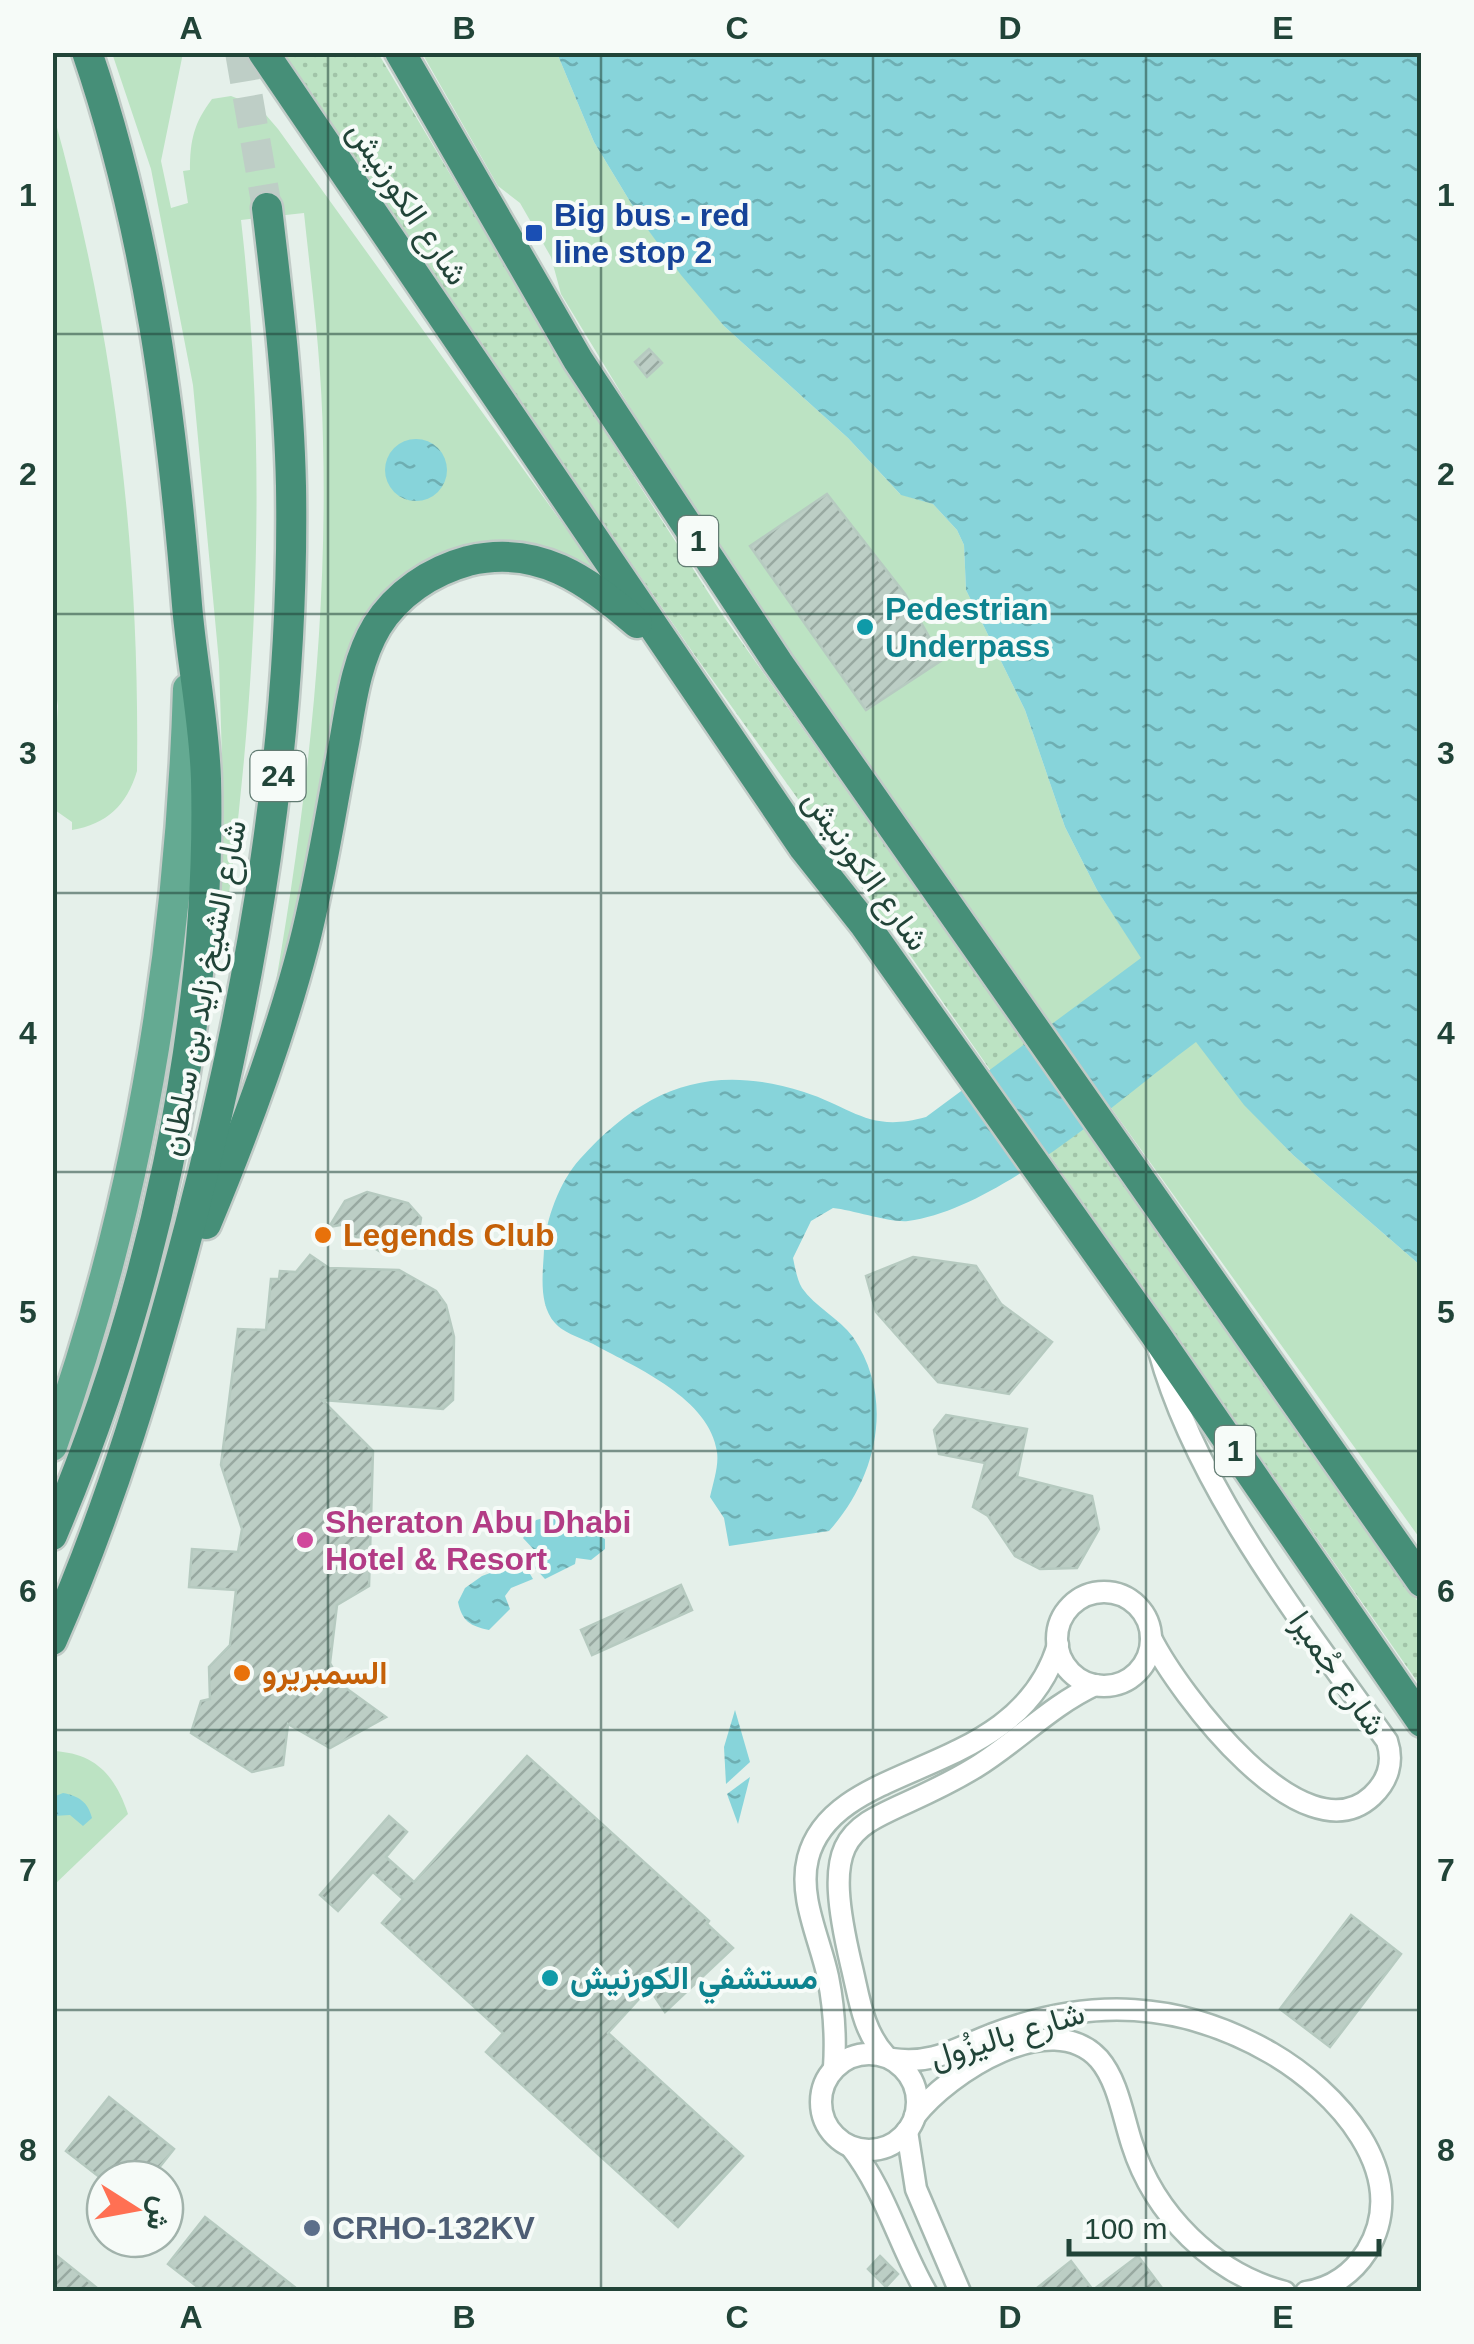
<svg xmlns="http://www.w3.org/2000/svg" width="1474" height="2344" font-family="Helvetica,Vazirmatn,sans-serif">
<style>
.grass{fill:url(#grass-dots)}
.green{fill:#bce3c3}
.water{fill:url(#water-ripples)}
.building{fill:url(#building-hatch);stroke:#b6cac0;stroke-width:2.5}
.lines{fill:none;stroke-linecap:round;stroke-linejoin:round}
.trunk-tunnel{stroke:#becec6;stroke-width:30;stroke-dasharray:30 15;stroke-linecap:butt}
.minor-casing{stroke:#a6b9b1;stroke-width:25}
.primary-casing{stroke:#c1cbc7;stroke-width:35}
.trunk-casing{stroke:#c1cbc7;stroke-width:35}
.minor{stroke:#fff;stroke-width:20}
.primary{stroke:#64aa92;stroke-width:30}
.trunk{stroke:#468f78;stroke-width:30}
.grid{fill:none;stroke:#214438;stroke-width:2.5;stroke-opacity:0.55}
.transit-dot{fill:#1a4fb4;stroke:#f6fbf8;stroke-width:4}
.culture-dot{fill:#0f9aa8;stroke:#f6fbf8;stroke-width:4}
.food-dot{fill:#e8710a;stroke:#f6fbf8;stroke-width:4}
.hotel-dot{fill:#d1479c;stroke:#f6fbf8;stroke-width:4}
.service-dot{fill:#5c6f8a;stroke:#f6fbf8;stroke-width:4}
.labels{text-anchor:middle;stroke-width:8;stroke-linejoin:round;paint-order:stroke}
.shield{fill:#f6fbf8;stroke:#617b72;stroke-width:2.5}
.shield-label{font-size:30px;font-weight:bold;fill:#214438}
.street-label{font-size:32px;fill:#214438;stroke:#f6fbf8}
.transit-label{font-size:32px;font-weight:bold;fill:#164399;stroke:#f6fbf8;text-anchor:start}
.culture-label{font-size:32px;font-weight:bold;fill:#0d838f;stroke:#f6fbf8;text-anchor:start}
.food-label{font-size:32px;font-weight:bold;fill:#c56008;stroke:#f6fbf8;text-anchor:start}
.hotel-label{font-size:32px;font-weight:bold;fill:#b23c85;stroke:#f6fbf8;text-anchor:start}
.service-label{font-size:32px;font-weight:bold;fill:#4e5e75;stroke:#f6fbf8;text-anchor:start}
.neatline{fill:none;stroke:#214438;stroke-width:4}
.grid-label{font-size:32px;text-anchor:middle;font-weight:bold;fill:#214438}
</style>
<defs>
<pattern id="grass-dots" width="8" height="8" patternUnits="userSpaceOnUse" patternTransform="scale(2.5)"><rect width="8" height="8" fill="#bce3c3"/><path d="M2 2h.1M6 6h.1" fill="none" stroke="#a1c4a8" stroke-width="1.8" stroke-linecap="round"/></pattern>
<pattern id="water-ripples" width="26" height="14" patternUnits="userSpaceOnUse" patternTransform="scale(2.5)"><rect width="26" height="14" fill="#87d4da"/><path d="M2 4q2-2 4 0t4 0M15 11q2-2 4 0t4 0" fill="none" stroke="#6eaeb2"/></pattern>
<pattern id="building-hatch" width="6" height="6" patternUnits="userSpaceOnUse" patternTransform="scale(2.5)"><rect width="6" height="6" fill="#bccec5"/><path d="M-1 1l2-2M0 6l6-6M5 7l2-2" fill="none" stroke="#98a9a1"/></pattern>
</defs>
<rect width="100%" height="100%" fill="#e5f0ea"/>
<polygon class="grass" points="279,53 378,53 587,404 724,617 1421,1606 1421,1687 905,948 696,657"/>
<g class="green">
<path d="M112 53H183L161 161 171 208 188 203 183 171 190 170C190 140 194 123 212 99L231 96 259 107 278 129 609 588C537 521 459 530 389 593L270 1016C304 826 328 634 323 441 322 364 312 289 304 213L241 220C270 470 256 717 219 966L223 791 219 662 193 385 151 169Z"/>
<polygon points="422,53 557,53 594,142 643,223 724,326 848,438 900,494 933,504 957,530 964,545 966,590 1025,710 1065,827 1097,890 1197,1041 1245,1105 1293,1155 1421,1266 1421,1540 749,603 561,294 551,257 520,203 498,186"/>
<path d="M53 113C114 329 140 548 137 771 127 805 107 824 72 830V822L52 808 58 706 52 665Z"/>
<path d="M53 1751C95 1753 115 1775 128 1814L53 1886Z"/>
</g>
<g class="water">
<path d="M557 53H1421V1266L1293 1155 1244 1105 1196 1042C1120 1098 1000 1209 908 1221 891 1223 853 1210 833 1208L811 1221 793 1258C795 1267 797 1280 802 1288 815 1307 839 1318 853 1337 896 1400 876 1479 829 1531L729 1546 724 1518 710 1497C713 1483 719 1466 717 1452 710 1399 637 1368 595 1345 584 1339 563 1333 555 1323 538 1304 543 1273 544 1250 545 1220 560 1181 580 1159 644 1088 710 1062 804 1092 854 1108 869 1133 926 1117L1141 958 1097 890 1065 827 1025 710 966 590 964 545 957 530 933 504 901 495 848 438 724 326 681 275 643 223 594 142Z"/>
<circle cx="416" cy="470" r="31"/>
<path d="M548 1517C559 1518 595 1533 605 1539V1549L591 1560 576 1558 575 1564 545 1579 532 1565 537 1553 523 1538 536 1520Z"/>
<path d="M509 1566 517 1573 527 1569 533 1579 511 1588 505 1596 510 1609 489 1630C470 1626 462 1621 458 1602L465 1588 482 1576Z"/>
<polygon points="735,1710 750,1762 726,1784 724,1747"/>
<polygon points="750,1777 738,1824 727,1794"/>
<path d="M63 1793C79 1796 88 1802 92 1818L83 1826 70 1815 53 1816V1797Z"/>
</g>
<g class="building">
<polygon points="649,349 662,363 647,377 635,362"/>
<polygon points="827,494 905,594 942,660 866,710 750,546"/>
<polygon points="367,1192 408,1203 421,1218 418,1237 381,1252 353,1235 346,1224 329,1227 345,1201"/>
<polygon points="310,1255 329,1268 399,1270 436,1291 446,1305 454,1337 453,1400 443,1409 322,1400 373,1451 369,1586 337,1605 330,1663 343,1686 386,1717 330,1748 288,1724 283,1765 252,1772 191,1733 201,1701 210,1699 209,1667 230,1645 236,1590 189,1587 192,1549 238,1552 242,1529 221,1465 238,1329 266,1330 271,1279 279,1279 280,1271 296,1272"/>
<polygon points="913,1257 976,1266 1001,1304 1052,1342 1009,1394 938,1382 876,1312 866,1276"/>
<polygon points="946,1415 1027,1429 1017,1477 1092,1496 1099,1529 1077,1568 1040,1569 1015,1556 988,1516 973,1507 985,1463 939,1454 934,1430"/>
<polygon points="681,1585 692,1610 592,1655 581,1630"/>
<polygon points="527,1756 709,1921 707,1924 733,1948 665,2012 649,1988 608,2033 743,2156 678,2227 486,2052 503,2033 382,1923 403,1899 373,1872 338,1911 320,1895 389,1816 407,1832 386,1857 414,1882"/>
<polygon points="1351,1915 1401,1954 1330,2047 1280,2009"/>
<polygon points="109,2097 174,2149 150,2179 102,2179 66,2151"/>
<polygon points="205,2217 301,2292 204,2292 168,2264"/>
<polygon points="52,2252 102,2292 52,2292"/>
<polygon points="880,2256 898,2274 886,2287 868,2269"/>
<polygon points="1138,2256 1165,2292 1032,2292 1071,2261 1093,2290"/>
</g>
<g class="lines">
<polyline class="trunk-tunnel" points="240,52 267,208"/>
<g class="minor-casing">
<g id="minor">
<circle cx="1104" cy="1639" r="47"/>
<path d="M1151 1638C1178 1692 1303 1860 1372 1796 1388 1781 1394 1762 1387 1741 1304 1625 1196 1488 1159 1351"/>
<circle cx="869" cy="2102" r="48"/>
<path d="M885 2055C862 2030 859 1996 851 1964 813 1802 865 1835 976 1767 1018 1741 1050 1706 1095 1685"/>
<path d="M892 2059C934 2065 956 2048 993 2034 1090 1997 1181 2001 1271 2053 1335 2090 1414 2173 1367 2251 1353 2273 1332 2288 1306 2292"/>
<path d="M834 2068C836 2037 834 2007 828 1977 820 1939 798 1897 808 1858 834 1757 1017 1781 1058 1645"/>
<path d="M915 2116C948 2073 1051 2006 1099 2059 1118 2081 1123 2117 1132 2144 1154 2214 1214 2274 1285 2292"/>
<polyline points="907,2131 916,2189 960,2292"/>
<path d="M851 2147C885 2190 898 2243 926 2292"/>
</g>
</g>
<g class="primary-casing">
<path id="primary" d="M52 1446C140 1201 180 948 188 689"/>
</g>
<g class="trunk-casing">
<g id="trunk">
<polyline points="263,52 804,848 865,925 1155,1334 1422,1722"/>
<polyline points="400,52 578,360 778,663 1422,1582"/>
<path d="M206 1224C244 1133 279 1040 304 944 321 878 331 810 344 743 351 704 356 661 377 626 397 594 431 571 468 561 538 544 587 580 637 623"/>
<path d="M52 1535C150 1305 212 1029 206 779 204 720 192 664 187 605 172 418 148 231 87 52"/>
<path d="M52 1640C111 1506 153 1366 190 1225 253 982 295 737 291 486 289 393 278 300 267 208"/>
</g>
</g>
<use href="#minor" class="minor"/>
<use href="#primary" class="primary"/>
<use href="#trunk" class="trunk"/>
</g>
<path class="grid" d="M328 52V2292M601 52V2292M873 52V2292M1146 52V2292M52 334H1422M52 614H1422M52 893H1422M52 1172H1422M52 1451H1422M52 1730H1422M52 2010H1422"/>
<rect class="transit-dot" x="524" y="223" width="20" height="20" rx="5"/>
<g class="culture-dot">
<circle cx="865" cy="627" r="10"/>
<circle cx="550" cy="1978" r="10"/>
</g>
<g class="food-dot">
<circle cx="323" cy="1235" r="10"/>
<circle cx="242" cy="1673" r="10"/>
</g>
<circle class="hotel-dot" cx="305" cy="1540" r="10"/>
<circle class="service-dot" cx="312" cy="2228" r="10"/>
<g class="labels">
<g class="shield">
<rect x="678" y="516" width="40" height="50" rx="8"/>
<rect x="250.5" y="751" width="55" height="50" rx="8"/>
<rect x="1215" y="1426" width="40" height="50" rx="8"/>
</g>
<g class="shield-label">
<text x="698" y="551">1</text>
<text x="278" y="786">24</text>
<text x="1235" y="1461">1</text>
</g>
<g class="street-label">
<text transform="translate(408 203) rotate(56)" y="11">شارع الكورنيش</text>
<text transform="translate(866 870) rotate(54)" y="11">شارع الكورنيش</text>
<text transform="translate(203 988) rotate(-79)" y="11">شارع الشيخ زايد بن سلطان</text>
<text transform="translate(1338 1673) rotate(55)" y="11">شارع جُميرا</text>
<text transform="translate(1007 2035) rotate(-17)" y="11">شارع باليزُول</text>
</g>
<g class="transit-label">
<text x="554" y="226">Big bus - red<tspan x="554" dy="37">line stop 2</tspan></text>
</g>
<g class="culture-label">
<text x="885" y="620">Pedestrian<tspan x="885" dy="37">Underpass</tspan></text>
<text x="570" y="1989">مستشفي الكورنيش</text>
</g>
<g class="food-label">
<text x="343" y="1246">Legends Club</text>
<text x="262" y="1684">السمبريرو</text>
</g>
<g class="hotel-label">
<text x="325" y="1533">Sheraton Abu Dhabi<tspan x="325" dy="37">Hotel &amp; Resort</tspan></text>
</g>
<g class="service-label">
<text x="332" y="2239">CRHO-132KV</text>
</g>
</g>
<rect width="1474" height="2344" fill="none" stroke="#f6fbf8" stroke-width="110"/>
<g transform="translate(135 2209) rotate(101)"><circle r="48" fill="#f6fbf8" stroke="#a1b2ab" stroke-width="2.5"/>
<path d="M0-8L18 38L0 25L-18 38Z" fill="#ff7053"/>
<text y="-15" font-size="28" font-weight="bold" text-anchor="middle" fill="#214438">ش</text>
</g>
<path d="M1069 2239v15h310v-15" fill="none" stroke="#214438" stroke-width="5"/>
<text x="1084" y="2239" font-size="30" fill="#214438" stroke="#f6fbf8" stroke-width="8" paint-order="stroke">100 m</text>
<rect x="55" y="55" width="1364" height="2234" class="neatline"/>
<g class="grid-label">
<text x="191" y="39">A</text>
<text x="464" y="39">B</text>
<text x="737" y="39">C</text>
<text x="1010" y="39">D</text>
<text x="1283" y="39">E</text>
<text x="28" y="206">1</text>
<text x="1446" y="206">1</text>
<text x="28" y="485">2</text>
<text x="1446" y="485">2</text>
<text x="28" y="764">3</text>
<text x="1446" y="764">3</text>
<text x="28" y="1044">4</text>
<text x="1446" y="1044">4</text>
<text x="28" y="1323">5</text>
<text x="1446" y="1323">5</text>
<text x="28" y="1602">6</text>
<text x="1446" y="1602">6</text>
<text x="28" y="1881">7</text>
<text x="1446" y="1881">7</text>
<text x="28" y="2161">8</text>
<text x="1446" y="2161">8</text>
<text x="191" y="2328">A</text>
<text x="464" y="2328">B</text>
<text x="737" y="2328">C</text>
<text x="1010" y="2328">D</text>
<text x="1283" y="2328">E</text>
</g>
</svg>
